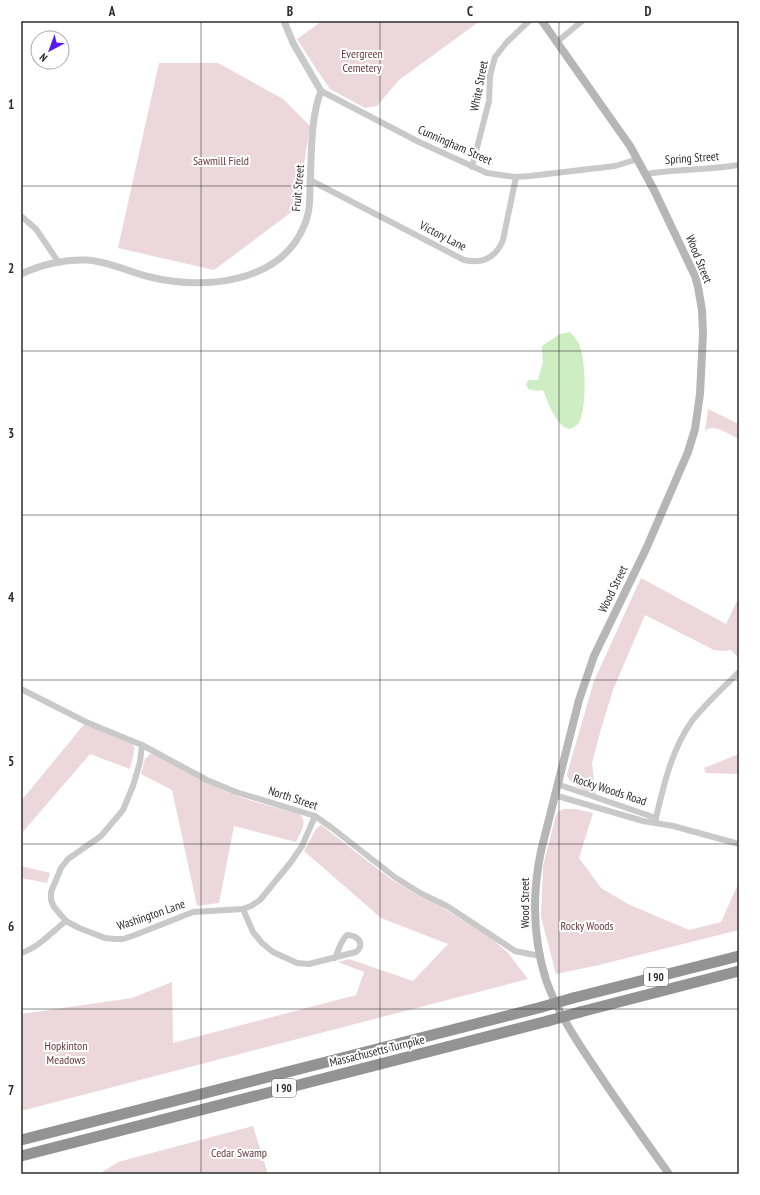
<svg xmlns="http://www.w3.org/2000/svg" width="760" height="1195" font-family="'PT Sans Narrow',sans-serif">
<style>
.green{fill:#ecd8dc}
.water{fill:#cdeec2}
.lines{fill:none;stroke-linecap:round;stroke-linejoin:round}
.minor{stroke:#c9c9c9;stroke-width:6}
.tertiary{stroke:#c9c9c9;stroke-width:7}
.secondary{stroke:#b6b6b6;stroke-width:8}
.motorway{stroke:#939393;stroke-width:11}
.motorway-bridge{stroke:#939393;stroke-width:11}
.grid{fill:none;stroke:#2c2c2c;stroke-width:1;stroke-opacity:0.55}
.labels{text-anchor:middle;stroke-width:4;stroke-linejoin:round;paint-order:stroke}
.shield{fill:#fff;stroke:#6b6b6b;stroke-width:1}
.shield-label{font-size:11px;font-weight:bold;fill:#2c2c2c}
.park-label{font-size:12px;fill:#6b363d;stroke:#fff}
.street-label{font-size:12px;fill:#2c2c2c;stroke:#fff}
.neatline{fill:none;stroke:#2c2c2c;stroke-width:1.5}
.grid-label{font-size:13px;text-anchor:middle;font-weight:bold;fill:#2c2c2c}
</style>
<rect width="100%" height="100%" fill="#fff"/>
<g class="green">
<polygon points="322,21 480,21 399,80 377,106 365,108 330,89 317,70 297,39"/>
<polygon points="159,63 218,63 283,99 310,126 297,208 214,270 118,248"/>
<path d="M708 409 739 424V439C730 435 713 422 705 431Z"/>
<path d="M641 578 726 624 739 597V658L731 650 723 651 714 650 645 615 613 690 601 729 592 763 596 795C587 791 568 785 567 774L594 681Z"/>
<polygon points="86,722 132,744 135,748 130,769 90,754 21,834 21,801"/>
<path d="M150 754H153L225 791 249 800 299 814C309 821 300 833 296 842L234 826 219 903 197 906 172 790 141 774 145 759Z"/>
<polygon points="739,754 739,774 706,773 704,768"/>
<polygon points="563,809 576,809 593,813 579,858 601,888 628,904 689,930 721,922 739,882 739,930 599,965 556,974 541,917 543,866 556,815 558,812"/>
<polygon points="321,825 392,880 421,897 440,906 491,938 508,953 528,979 21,1111 21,1014 132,998 172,982 173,1043 356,995 364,972 338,962 349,959 413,981 448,944 381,918 304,851 316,829"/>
<polygon points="21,866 50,873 47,883 21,878"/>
<polygon points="253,1126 268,1174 99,1174 118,1162"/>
</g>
<path class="water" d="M570 332C572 335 576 338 578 342 586 356 587 405 580 420 579 423 577 425 574 427 561 437 547 401 544 392L542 390 537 391 528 389 526 384 529 380H538L543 362 542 346 560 334Z"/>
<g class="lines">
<g class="minor">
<polyline points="557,42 582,21"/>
<polyline points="321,91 419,142 487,173 515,177 530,176 615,166 638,159"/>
<polyline points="472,167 489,101 490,76 495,57 507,42 529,21"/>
<path d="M646 174C677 169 708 170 739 165"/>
<path d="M310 180 464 260C482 264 496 258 503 240L516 177"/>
<polyline points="21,216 36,229 59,263"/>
<polyline points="21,689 86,722 142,745 207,780 236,792 315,816 332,828 396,878 422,894 447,906 515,951 540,956"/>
<polyline points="142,745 140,762 133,786 123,810 101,836 68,859 61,868 51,892 51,900 54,907 66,921 79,928 105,938 115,939 123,939 135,935 193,912 243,909 251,906 260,900 291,862 302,846 315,816"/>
<polyline points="557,784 656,818"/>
<polyline points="554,795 643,821 673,826 739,844"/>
<path d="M655 822C663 788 671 750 692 721 706 703 723 688 739 672"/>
<path d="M243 909 253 932 262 943 273 952 297 963 309 964 356 952C358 951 359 949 360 947 362 939 354 935 347 935 340 941 339 950 335 958"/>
<path d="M21 953C38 948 52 932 66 921"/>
</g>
<path class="tertiary" d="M21 274C40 265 65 259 86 260 108 261 129 272 150 277 203 290 280 284 304 226 310 213 310 198 310 184 312 153 310 120 321 91L293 43 284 21"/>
<path class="secondary" d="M542 21 630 146 654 190 695 276 698 287 702 310 703 334 700 394 695 429 688 452 646 549 594 656 579 700 541 851C532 894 533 938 546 980 559 1016 580 1046 601 1077 623 1110 646 1142 669 1174"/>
<g class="motorway">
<polyline points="573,998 739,956"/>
<polyline points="580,1012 739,971"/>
<polyline points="21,1140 542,1007"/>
<polyline points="21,1156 548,1021"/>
</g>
<g class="motorway-bridge">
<polyline points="542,1007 573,998"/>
<polyline points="548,1021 580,1012"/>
</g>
</g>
<path class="grid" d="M201 21V1174M380 21V1174M559 21V1174M21 186H739M21 351H739M21 515H739M21 680H739M21 844H739M21 1009H739"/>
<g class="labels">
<g class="shield">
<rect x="644" y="968" width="24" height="18" rx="3"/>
<rect x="272" y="1079" width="24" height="18" rx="3"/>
</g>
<g class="shield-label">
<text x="656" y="981">I 90</text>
<text x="284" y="1092">I 90</text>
</g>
<g class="park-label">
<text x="362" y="58">Evergreen<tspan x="362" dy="14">Cemetery</tspan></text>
<text x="221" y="165">Sawmill Field</text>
<text x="587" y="930">Rocky Woods</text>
<text x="66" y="1050">Hopkinton<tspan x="66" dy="14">Meadows</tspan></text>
<text x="239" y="1157">Cedar Swamp</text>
</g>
<g class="street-label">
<text transform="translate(479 86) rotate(-79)" y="4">White Street</text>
<text transform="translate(455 145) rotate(24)" y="4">Cunningham Street</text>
<text transform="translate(692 158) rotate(-4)" y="4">Spring Street</text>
<text transform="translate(298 188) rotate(-85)" y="4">Fruit Street</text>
<text transform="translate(443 236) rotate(27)" y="4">Victory Lane</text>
<text transform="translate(699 259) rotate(68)" y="4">Wood Street</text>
<text transform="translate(613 589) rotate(-64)" y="4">Wood Street</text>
<text transform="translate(610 790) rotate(18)" y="4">Rocky Woods Road</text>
<text transform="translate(293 798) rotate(18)" y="4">North Street</text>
<text transform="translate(525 903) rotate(-90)" y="4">Wood Street</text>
<text transform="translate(151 915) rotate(-19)" y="4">Washington Lane</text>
<text transform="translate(377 1051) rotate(-14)" y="4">Massachusetts Turnpike</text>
</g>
</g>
<rect width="760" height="1195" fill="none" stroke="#ffffff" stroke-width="44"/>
<g transform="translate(50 50) rotate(221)"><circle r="19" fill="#ffffff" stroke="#ababab"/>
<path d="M0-3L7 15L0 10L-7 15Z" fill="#571cf5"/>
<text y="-6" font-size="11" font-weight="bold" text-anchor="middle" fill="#2c2c2c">N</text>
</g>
<rect x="22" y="22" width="716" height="1151" class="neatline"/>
<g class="grid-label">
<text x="112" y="16">A</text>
<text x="290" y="16">B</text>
<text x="470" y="16">C</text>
<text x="648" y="16">D</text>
<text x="11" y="109">1</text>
<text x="11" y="273">2</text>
<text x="11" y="438">3</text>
<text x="11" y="602">4</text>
<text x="11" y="766">5</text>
<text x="11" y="931">6</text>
<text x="11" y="1095">7</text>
</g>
</svg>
